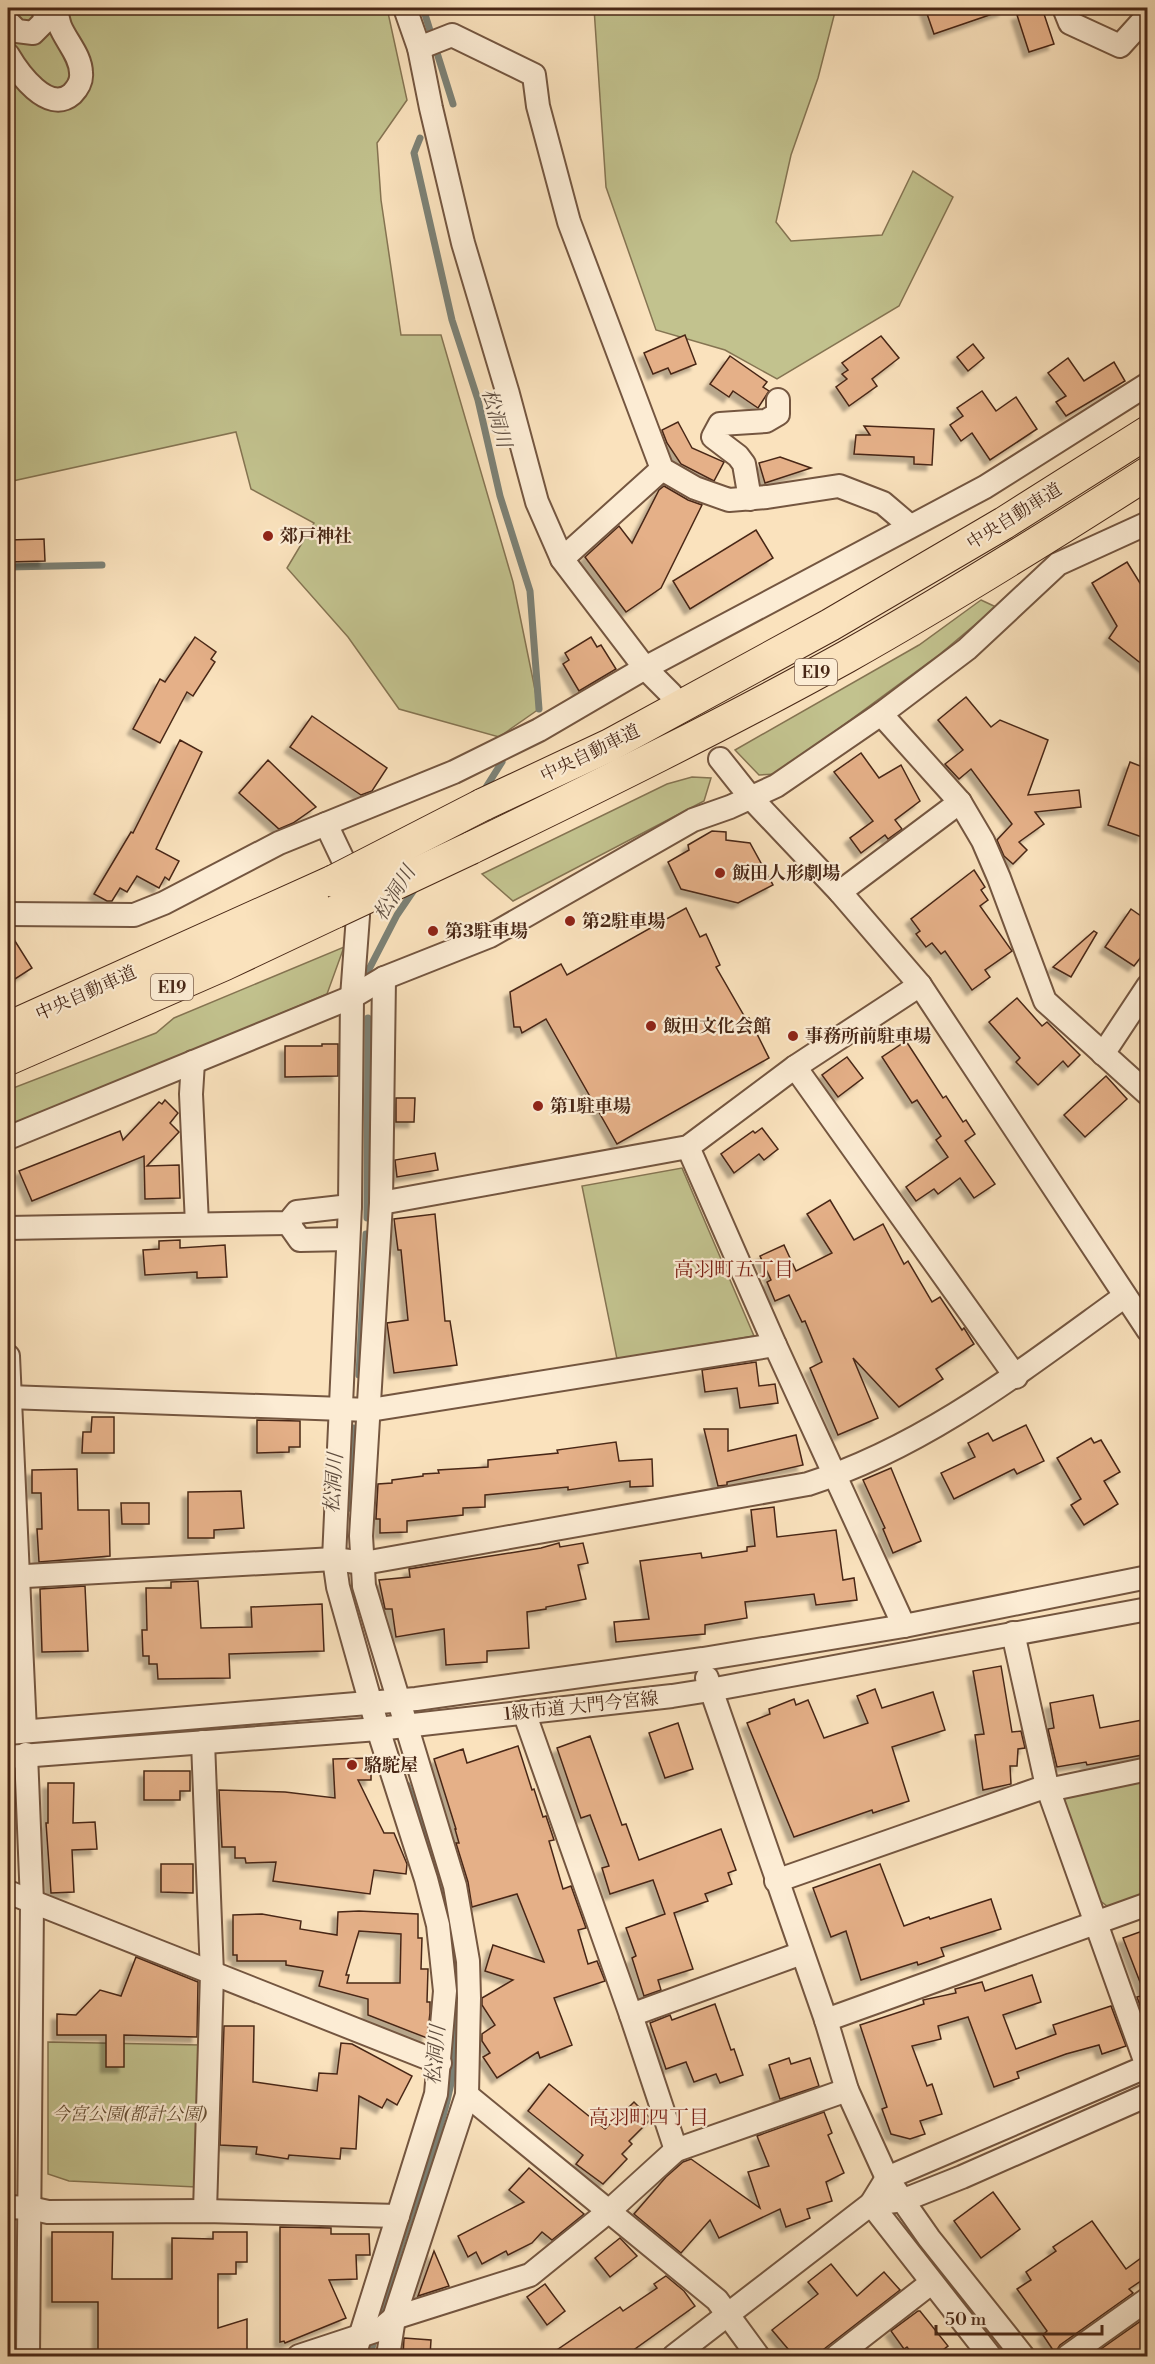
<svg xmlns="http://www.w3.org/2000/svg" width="1155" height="2364" font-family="'Libre Bodoni','Noto Serif JP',serif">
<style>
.green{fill:#c2c28e;stroke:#857452;stroke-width:1.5}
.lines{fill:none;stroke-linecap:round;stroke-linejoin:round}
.stream{stroke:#7c8175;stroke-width:7}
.building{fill:#e5b088;stroke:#482716;stroke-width:1.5;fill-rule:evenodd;filter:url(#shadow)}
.minor-casing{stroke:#745640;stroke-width:26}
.highway-casing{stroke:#482716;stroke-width:34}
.minor{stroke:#fcecd4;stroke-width:22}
.highway{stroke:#fae2bd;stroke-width:32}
.highway-bridge-casing{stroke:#482716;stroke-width:34;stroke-linecap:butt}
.highway-bridge{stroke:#fae2bd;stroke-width:32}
.poi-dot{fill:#8f2418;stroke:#fcecd4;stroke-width:2}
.labels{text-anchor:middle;stroke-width:4.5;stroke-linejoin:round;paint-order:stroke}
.shield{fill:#fcecd4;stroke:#7e624f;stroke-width:1.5}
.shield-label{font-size:16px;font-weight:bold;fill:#482716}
.street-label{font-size:18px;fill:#482716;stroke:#fcecd4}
.poi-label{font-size:18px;font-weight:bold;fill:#482716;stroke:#fcecd4;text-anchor:start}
.park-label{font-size:18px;font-style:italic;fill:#664e34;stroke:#fcecd4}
.water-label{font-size:20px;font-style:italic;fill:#5e4c3e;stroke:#fcecd4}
.neighbourhood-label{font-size:20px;fill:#7a1f14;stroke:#fcecd4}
</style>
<defs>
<filter id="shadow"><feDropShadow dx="-5.5" dy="5.5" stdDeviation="1.5" flood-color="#0004"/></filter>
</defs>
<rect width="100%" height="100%" fill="#fae2bd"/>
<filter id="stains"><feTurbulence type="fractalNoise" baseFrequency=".00333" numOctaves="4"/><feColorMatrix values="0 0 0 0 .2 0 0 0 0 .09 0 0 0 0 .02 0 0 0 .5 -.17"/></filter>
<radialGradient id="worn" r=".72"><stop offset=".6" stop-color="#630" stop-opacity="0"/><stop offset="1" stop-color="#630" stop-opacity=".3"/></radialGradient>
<g class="green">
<polygon points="8,8 387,8 407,100 377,143 381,200 401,335 441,335 513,582 539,709 499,737 399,709 348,637 287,568 314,523 251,489 236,432 8,482"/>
<polygon points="594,8 836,8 818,78 791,155 776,222 791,241 882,235 913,171 953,197 899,306 777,379 725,350 656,330 606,187"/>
<polygon points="981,600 996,607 940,654 777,774 759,775 735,750 919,645"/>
<polygon points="692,777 711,778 704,801 513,901 482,874 667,784"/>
<polygon points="344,947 327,994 8,1128 8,1090 156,1033 174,1018"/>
<polygon points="682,1168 754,1336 617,1359 582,1186"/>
<polygon points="1147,1774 1147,1896 1111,1909 1099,1900 1061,1796"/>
<polygon points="48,2042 201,2045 196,2187 69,2181 48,2174"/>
</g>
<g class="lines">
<g class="stream">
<polyline points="423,8 453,104"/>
<polyline points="420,138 414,153 452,320 478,400 500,496 530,591 539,709"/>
<polyline points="8,567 102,565"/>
<polyline points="483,792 502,762"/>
<polyline points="368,983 366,975 397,915 416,887"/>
<polyline points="367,1218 368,1018"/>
<polyline points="359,1375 366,1234"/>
<polyline points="347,1509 353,1428"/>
<path d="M378 2323C396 2247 428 2176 447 2101 474 1995 445 1884 407 1785"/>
<polyline points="370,2356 375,2336"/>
</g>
</g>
<g class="building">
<polygon points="925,8 1003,8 1004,10 934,34"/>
<polygon points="1038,8 1042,8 1054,44 1029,52 1017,15"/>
<polygon points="685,335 696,364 671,374 668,368 653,374 644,353"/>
<polygon points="881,336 899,358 872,379 877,386 849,406 836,387 847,379 842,374 848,370 842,363"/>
<polygon points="973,344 984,358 968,371 957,357"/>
<polygon points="730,356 767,382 763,387 769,391 758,408 733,391 729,397 710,384"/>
<polygon points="1068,358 1084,381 1114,362 1125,381 1066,416 1056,402 1066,396 1048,373"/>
<polygon points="982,391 996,411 1016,397 1037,429 990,460 972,433 961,441 950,425 963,416 957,408"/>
<polygon points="678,422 692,448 724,462 714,481 681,464 667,443 662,430"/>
<polygon points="864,426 934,429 932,465 914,464 914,457 854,454 856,435 870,435"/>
<polygon points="780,457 811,468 765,483 759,463"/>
<polygon points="664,486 688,500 702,505 661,588 626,612 585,557 619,526 632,543 659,490"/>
<polygon points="756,530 773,558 690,609 673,581"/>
<polygon points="44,539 45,561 8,562 8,540"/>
<polygon points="1127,562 1148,596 1148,669 1109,638 1117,626 1092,583"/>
<polygon points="195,637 216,652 211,659 215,662 193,696 187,692 160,743 133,729 160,679 165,682"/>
<polygon points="591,637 597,647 601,645 616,669 579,691 563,664 569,660 565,653"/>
<polygon points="966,697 991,727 1000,720 1048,740 1028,795 1079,790 1081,807 1035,812 1044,824 1019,842 1027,850 1013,864 1004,856 997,840 1012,824 971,769 959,779 945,764 963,750 938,720"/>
<polygon points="312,716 387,768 372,791 361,795 290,747"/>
<polygon points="180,740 202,752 156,849 179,861 169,880 165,877 159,888 137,876 127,892 120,888 112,901 107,901 94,894 131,832 133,833"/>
<polygon points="861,753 879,778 901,765 920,801 895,820 902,829 888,839 885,835 861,853 850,838 873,821 834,772"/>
<polygon points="268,760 316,807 293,823 279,829 239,793"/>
<polygon points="1130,762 1148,769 1148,821 1142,837 1108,825"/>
<polygon points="712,831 726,832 726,840 750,843 773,885 738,903 681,889 668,862 689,850 688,845"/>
<polygon points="974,870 985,887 981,890 988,900 980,906 1012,951 985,970 990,977 972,990 945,951 941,954 932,943 926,947 916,934 920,931 911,919"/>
<polygon points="686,908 700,937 706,934 720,965 716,967 746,1019 749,1018 769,1058 617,1144 546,1019 522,1033 520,1027 514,1027 510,992 561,964 567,975"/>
<polygon points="1131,909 1148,921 1148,948 1134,966 1105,947"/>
<polygon points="8,930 32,968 15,979 8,967"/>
<polygon points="1094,931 1097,933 1071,977 1053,967"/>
<polygon points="1017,998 1042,1026 1047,1022 1080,1055 1068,1067 1063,1061 1038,1085 1016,1062 1020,1058 989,1022"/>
<polygon points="906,1041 943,1098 946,1096 963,1122 966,1120 975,1134 965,1141 995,1184 974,1198 960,1178 938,1194 934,1189 916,1201 906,1187 948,1157 936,1140 941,1136 917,1100 912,1103 882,1057"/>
<polygon points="322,1044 338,1044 338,1076 285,1077 285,1046 322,1046"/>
<polygon points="847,1057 863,1078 838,1097 822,1075"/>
<polygon points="1106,1076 1127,1099 1085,1137 1064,1115"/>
<polygon points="396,1098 415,1098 414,1122 396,1122"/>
<polygon points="165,1100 178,1113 170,1123 179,1132 147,1166 179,1165 180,1198 145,1199 144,1156 32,1201 19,1171 120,1131 123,1140 159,1102 162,1104"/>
<polygon points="762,1128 778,1149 764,1160 759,1154 734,1173 721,1154 753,1131 755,1133"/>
<polygon points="435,1153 438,1170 397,1177 395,1160"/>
<polygon points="830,1200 854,1240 883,1224 904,1264 908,1261 932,1302 940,1297 962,1330 964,1328 974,1344 936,1369 943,1379 899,1407 853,1358 878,1418 838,1435 810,1368 822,1362 805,1321 802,1322 789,1295 775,1301 767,1282 771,1280 760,1256 784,1245 796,1271 832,1253 807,1214"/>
<polygon points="435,1214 445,1321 450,1321 457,1365 394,1373 387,1323 408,1320 401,1250 398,1250 394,1219"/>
<polygon points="180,1240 180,1248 225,1245 227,1277 197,1278 197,1272 145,1275 143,1250 159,1249 159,1241"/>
<polygon points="756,1362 759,1386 775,1384 778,1403 740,1408 737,1388 705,1392 702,1370"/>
<polygon points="92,1417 114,1417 114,1453 82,1453 83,1432 91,1432"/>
<polygon points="257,1420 300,1421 300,1447 289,1447 289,1452 257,1453"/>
<polygon points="1026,1425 1044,1461 1017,1474 1014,1469 954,1499 941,1473 975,1457 968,1443 988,1433 993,1441"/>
<polygon points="704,1429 728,1429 728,1451 796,1435 803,1465 727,1482 727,1485 718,1486"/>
<polygon points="1091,1438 1094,1443 1101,1440 1120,1472 1104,1481 1118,1504 1084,1525 1071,1505 1081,1499 1057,1458"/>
<polygon points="616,1442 619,1461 652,1459 653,1486 630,1487 630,1481 568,1490 568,1487 485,1495 485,1507 463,1508 463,1515 407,1521 407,1532 380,1533 380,1519 376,1519 378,1484 392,1483 392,1480 423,1476 423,1474 439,1473 438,1470 488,1467 488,1460 558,1453 557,1450"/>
<polygon points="891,1468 921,1541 893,1553 883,1529 885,1528 863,1480"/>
<polygon points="77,1469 78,1510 109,1510 110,1556 39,1562 37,1529 42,1529 41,1493 32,1493 32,1470"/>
<polygon points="241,1491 244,1528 214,1530 214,1538 188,1538 188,1492"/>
<polygon points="121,1503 149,1503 149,1524 122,1524"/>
<polygon points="774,1507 777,1537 836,1530 843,1580 854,1578 857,1600 816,1605 814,1594 745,1602 747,1618 705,1625 705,1634 616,1642 614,1622 649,1619 640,1561 701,1553 702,1558 747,1551 747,1547 755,1546 751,1510"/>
<polygon points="559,1543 560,1547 583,1543 588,1563 578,1565 586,1599 546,1607 546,1609 527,1612 529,1648 487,1651 487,1662 446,1665 444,1629 396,1637 392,1609 385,1609 379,1580 410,1577 409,1569 541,1548"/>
<polygon points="198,1581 201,1628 252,1627 251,1607 322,1604 324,1651 229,1654 230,1678 158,1679 157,1664 149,1664 149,1656 143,1656 142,1630 147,1630 146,1588 171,1588 171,1582"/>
<polygon points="85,1586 88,1651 42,1652 40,1589"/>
<polygon points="1001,1666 1012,1732 1021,1731 1025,1748 1018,1749 1017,1766 1010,1766 1011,1784 983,1790 975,1735 984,1734 973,1671"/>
<polygon points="875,1689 882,1708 933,1692 945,1730 892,1747 909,1801 873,1813 872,1810 794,1837 747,1723 770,1714 769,1709 794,1699 796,1705 808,1700 824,1738 868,1723 857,1696"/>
<polygon points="1093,1695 1100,1728 1148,1719 1148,1754 1087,1765 1086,1762 1057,1767 1048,1729 1054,1728 1050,1703"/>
<polygon points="678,1723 693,1769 665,1778 649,1733"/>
<polygon points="590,1736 622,1825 626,1824 639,1860 721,1829 736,1870 728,1873 732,1884 705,1894 708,1901 674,1913 693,1969 658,1980 661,1990 644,1996 632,1958 636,1956 626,1928 665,1914 653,1880 610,1894 602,1868 609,1866 590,1815 581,1818 557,1748"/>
<polygon points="518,1746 532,1790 534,1789 543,1817 546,1816 554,1840 549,1841 563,1889 571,1886 586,1928 578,1930 588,1964 597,1961 605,1981 554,1998 572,2045 540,2058 538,2052 497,2078 483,2057 490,2053 482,2041 482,2034 495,2025 482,2005 482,1998 513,1980 485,1971 493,1945 544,1962 517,1894 472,1907 468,1882 456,1843 459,1843 455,1829 456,1829 434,1759 463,1749 467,1763"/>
<polygon points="371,1758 371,1780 358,1780 384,1833 394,1833 407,1864 406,1874 374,1870 370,1894 273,1881 276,1862 246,1863 245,1858 235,1858 235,1847 222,1847 219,1790 285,1792 335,1798 333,1759"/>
<polygon points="144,1771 190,1771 190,1791 180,1791 180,1800 144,1800"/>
<polygon points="48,1783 74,1783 73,1823 95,1822 97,1849 72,1850 74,1892 51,1893 46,1823 48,1823"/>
<polygon points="161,1864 193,1864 193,1893 161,1892"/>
<polygon points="880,1864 904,1926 929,1917 930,1919 991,1899 1001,1929 941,1948 944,1956 918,1965 917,1962 861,1980 846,1931 831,1937 813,1888"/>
<path d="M359 1911 418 1914V1938H422L421 1969H428L427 2002H430V2013L427 2038 368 2015V1999L319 1986 323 1971 286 1965V1961H237V1955H233V1915L262 1914 301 1921 300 1929 337 1935 338 1912ZM359 1931 401 1934 400 1983H347L349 1975H346Z"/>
<polygon points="1148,1929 1148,2027 1137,1997 1145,1995 1123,1938"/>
<polygon points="136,1957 198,1982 197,2037 124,2035 124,2067 106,2067 106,2035 57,2035 57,2014 76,2015 100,1990 121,1996"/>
<polygon points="1032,1975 1041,2002 1003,2015 1016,2049 1056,2034 1053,2025 1111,2006 1126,2046 1102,2054 1099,2045 1066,2054 1017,2072 1019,2078 994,2087 968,2017 938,2026 941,2039 912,2046 927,2086 932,2084 942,2114 920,2121 925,2134 910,2139 891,2134 882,2109 887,2107 860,2025 924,2004 923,2000 956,1993 955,1989 982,1982 985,1991"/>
<polygon points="715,2004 731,2050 734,2049 743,2075 720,2083 716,2074 694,2082 686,2062 666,2069 650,2023 670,2015 672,2020"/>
<polygon points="224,2026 254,2026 253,2082 255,2082 317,2091 319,2073 337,2074 341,2043 352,2044 412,2076 397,2105 387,2099 382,2108 359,2096 356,2149 341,2148 340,2159 289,2155 288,2159 256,2154 257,2147 220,2145"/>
<polygon points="789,2058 791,2064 810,2058 819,2086 780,2099 769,2065"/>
<polygon points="549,2084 605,2129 611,2123 612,2124 634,2102 651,2119 629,2141 632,2144 622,2154 627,2159 603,2184 576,2164 583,2155 528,2111"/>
<polygon points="824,2112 832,2133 828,2135 844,2173 826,2182 832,2201 807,2209 810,2218 786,2227 780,2209 719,2238 710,2220 681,2253 634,2214 666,2177 683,2162 691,2159 760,2208 748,2172 769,2166 757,2136"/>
<polygon points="529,2168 584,2214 552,2240 542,2232 532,2243 508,2255 506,2251 482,2264 476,2252 468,2257 458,2236 524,2202 509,2190"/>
<polygon points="993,2192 1020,2229 981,2258 954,2221"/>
<polygon points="1092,2221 1126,2269 1148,2253 1148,2276 1129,2289 1133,2293 1060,2345 1055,2353 1043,2335 1047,2331 1017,2289 1031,2280 1026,2272 1056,2251 1053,2247"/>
<polygon points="280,2227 331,2228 331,2234 369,2234 370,2255 356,2255 357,2279 329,2280 346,2318 285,2343 284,2341 280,2342"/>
<polygon points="52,2232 113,2232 112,2279 172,2279 172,2238 213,2239 213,2232 247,2232 247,2262 236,2262 236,2274 218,2274 218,2328 247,2319 247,2353 236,2356 98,2356 98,2302 52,2302"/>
<polygon points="620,2238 637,2256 610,2277 595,2258"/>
<polygon points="434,2251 449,2286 418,2296"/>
<polygon points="831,2264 857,2296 884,2272 900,2290 815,2356 794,2356 772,2330 818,2294 808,2282"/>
<polygon points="666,2276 684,2291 695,2306 625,2356 548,2356 620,2307 623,2311 657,2288 654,2284"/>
<polygon points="545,2284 565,2311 547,2325 527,2297"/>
<polygon points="918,2311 920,2311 948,2346 935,2356 914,2356 907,2347 904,2349 891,2331"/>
<polygon points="1148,2316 1148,2356 1091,2356"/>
<polygon points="404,2338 431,2340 430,2356 403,2356"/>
</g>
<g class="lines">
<g class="minor-casing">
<g id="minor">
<polyline points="405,8 419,48 431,108 463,243 508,394 537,502 562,559 645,668 671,694"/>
<polyline points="1064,8 1070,23 1120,46 1148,15"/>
<polyline points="8,22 17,31 33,33 45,21 44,8"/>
<polyline points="419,48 452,35 534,75 538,106 569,222 662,469 695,488 729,500 767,497 839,486 883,503 910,526"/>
<path d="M8 55C18 72 48 115 72 94 77 89 82 81 81 73 81 56 66 41 60 26 58 20 57 13 55 8"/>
<polyline points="750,499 744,464 738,456 713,437 720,424 766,421 778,414 778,400"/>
<polyline points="562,559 662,469"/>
<polyline points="881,714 960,802 983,841 999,878 1045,1001 1148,1094"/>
<polyline points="720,759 751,798 840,892 920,985 1148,1330"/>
<polyline points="326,824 355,885 358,916 352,997 350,1206 334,1559 338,1587 378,1729 426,1879 438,1925 445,1991 436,2094 354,2356"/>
<polyline points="840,892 960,802"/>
<polyline points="8,914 134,915 164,903 279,843 454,772 539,730 645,668 985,487 1148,384"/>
<polyline points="384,978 381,1203 361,1536 364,1586 455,1886 468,1961 469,1998 467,2095 394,2318 388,2356"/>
<polyline points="1103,1054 1148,986"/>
<polyline points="193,1062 191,1094 197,1224"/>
<polyline points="795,1067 1016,1377"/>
<polyline points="8,1138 352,997 384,978 490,936 693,820 730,807 776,786 881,714 967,649 1058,564 1148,523"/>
<polyline points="688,1147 775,1345 904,1626"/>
<polyline points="381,1203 688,1147 795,1067 920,985"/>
<polyline points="288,1223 300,1240 348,1239"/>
<polyline points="8,1228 288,1223 297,1212 350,1206"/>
<polyline points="8,1356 25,1731"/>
<polyline points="8,1397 370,1410 775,1345"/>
<path d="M8 1577 334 1559 364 1563 808 1484C927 1446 1025 1368 1125 1296"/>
<polyline points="1013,1633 1047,1786 1147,2066"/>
<polyline points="707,1678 826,2020 847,2090 887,2178 929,2238 1023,2356"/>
<polyline points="524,1712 631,2015 676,2150"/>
<polyline points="8,1733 416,1699 703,1659 904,1626 1148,1577"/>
<polyline points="203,1742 212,1974 205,2211"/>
<polyline points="26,1754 32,1902 28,2356"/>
<polyline points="8,1757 378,1729 672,1696 710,1690 1148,1609"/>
<polyline points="1048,1790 1148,1769"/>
<polyline points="776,1881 1047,1786"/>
<polyline points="8,1892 440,2063"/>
<polyline points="631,2015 802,1953"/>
<polyline points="826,2020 1148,1904"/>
<polyline points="467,2095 717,2300 758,2356"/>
<polyline points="8,2207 30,2208 48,2212 205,2211 398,2216"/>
<polyline points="299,2356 381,2329 394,2318 530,2275 609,2211 676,2150 847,2090"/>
<polyline points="674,2356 871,2204 904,2200 962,2177 1148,2095"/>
<polyline points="837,2356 931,2283"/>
<polyline points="990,2356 871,2204 887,2178 1148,2066"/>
<polyline points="1068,2356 1148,2299"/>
</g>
</g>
<g class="highway-casing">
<g id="highway">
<polyline points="482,805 610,745 830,625 1004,523 1148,432"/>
<path d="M471 848C597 787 723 725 846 657 949 599 1048 537 1148 473"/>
<polyline points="8,1028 334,881"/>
<polyline points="8,1059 225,964 335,912"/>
</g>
</g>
<use href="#minor" class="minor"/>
<use href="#highway" class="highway"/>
<g class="highway-bridge-casing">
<g id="highway-bridge">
<polyline points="334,881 482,805"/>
<polyline points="335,912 471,848"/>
</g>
</g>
<use href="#highway-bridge" class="highway-bridge"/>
</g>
<g class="poi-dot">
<circle cx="268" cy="536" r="6"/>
<circle cx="720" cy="873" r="6"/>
<circle cx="570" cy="921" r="6"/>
<circle cx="433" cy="931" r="6"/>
<circle cx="651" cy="1026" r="6"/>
<circle cx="793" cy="1036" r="6"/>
<circle cx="538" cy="1106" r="6"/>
<circle cx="352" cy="1765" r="6"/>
</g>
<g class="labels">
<g class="shield">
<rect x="795" y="659" width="42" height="26" rx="4.5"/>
<rect x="151" y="974" width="42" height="26" rx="4.5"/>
</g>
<g class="shield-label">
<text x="816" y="678">E19</text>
<text x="172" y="993">E19</text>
</g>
<g class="street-label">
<text transform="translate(1014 516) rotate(-32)" y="6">中央自動車道</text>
<text transform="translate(590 753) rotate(-26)" y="6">中央自動車道</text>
<text transform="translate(86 993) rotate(-24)" y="6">中央自動車道</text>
<text transform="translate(581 1706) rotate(-6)" y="6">1級市道 大門今宮線</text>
</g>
<g class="poi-label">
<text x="280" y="542">郊戸神社</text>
<text x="732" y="879">飯田人形劇場</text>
<text x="582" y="927">第2駐車場</text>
<text x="445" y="937">第3駐車場</text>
<text x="663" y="1032">飯田文化会館</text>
<text x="805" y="1042">事務所前駐車場</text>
<text x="550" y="1112">第1駐車場</text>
<text x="364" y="1771">駱駝屋</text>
</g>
<g class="park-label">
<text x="129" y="2120">今宮公園(都計公園)</text>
</g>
<g class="water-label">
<text transform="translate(497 418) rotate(74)" y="7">松洞川</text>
<text transform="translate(394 893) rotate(-58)" y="7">松洞川</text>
<text transform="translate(333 1483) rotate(-86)" y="7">松洞川</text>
<text transform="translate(435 2055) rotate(-85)" y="7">松洞川</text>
</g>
<g class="neighbourhood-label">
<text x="734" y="1276">高羽町五丁目</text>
<text x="649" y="2124">高羽町四丁目</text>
</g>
</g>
<rect width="1155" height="2364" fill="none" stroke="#fae2bd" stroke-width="30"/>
<rect x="9" y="9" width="1137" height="2346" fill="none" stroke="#482716" stroke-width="3"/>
<rect x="15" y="15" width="1125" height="2334" fill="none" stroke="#482716" stroke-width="1.5"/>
<path d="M936 2325v9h166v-9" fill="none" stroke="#482716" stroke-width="3"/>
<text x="945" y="2325" font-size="18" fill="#482716" stroke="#fcecd4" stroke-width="4.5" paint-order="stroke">50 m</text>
<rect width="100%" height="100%" filter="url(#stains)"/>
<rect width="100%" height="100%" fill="url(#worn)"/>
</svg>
